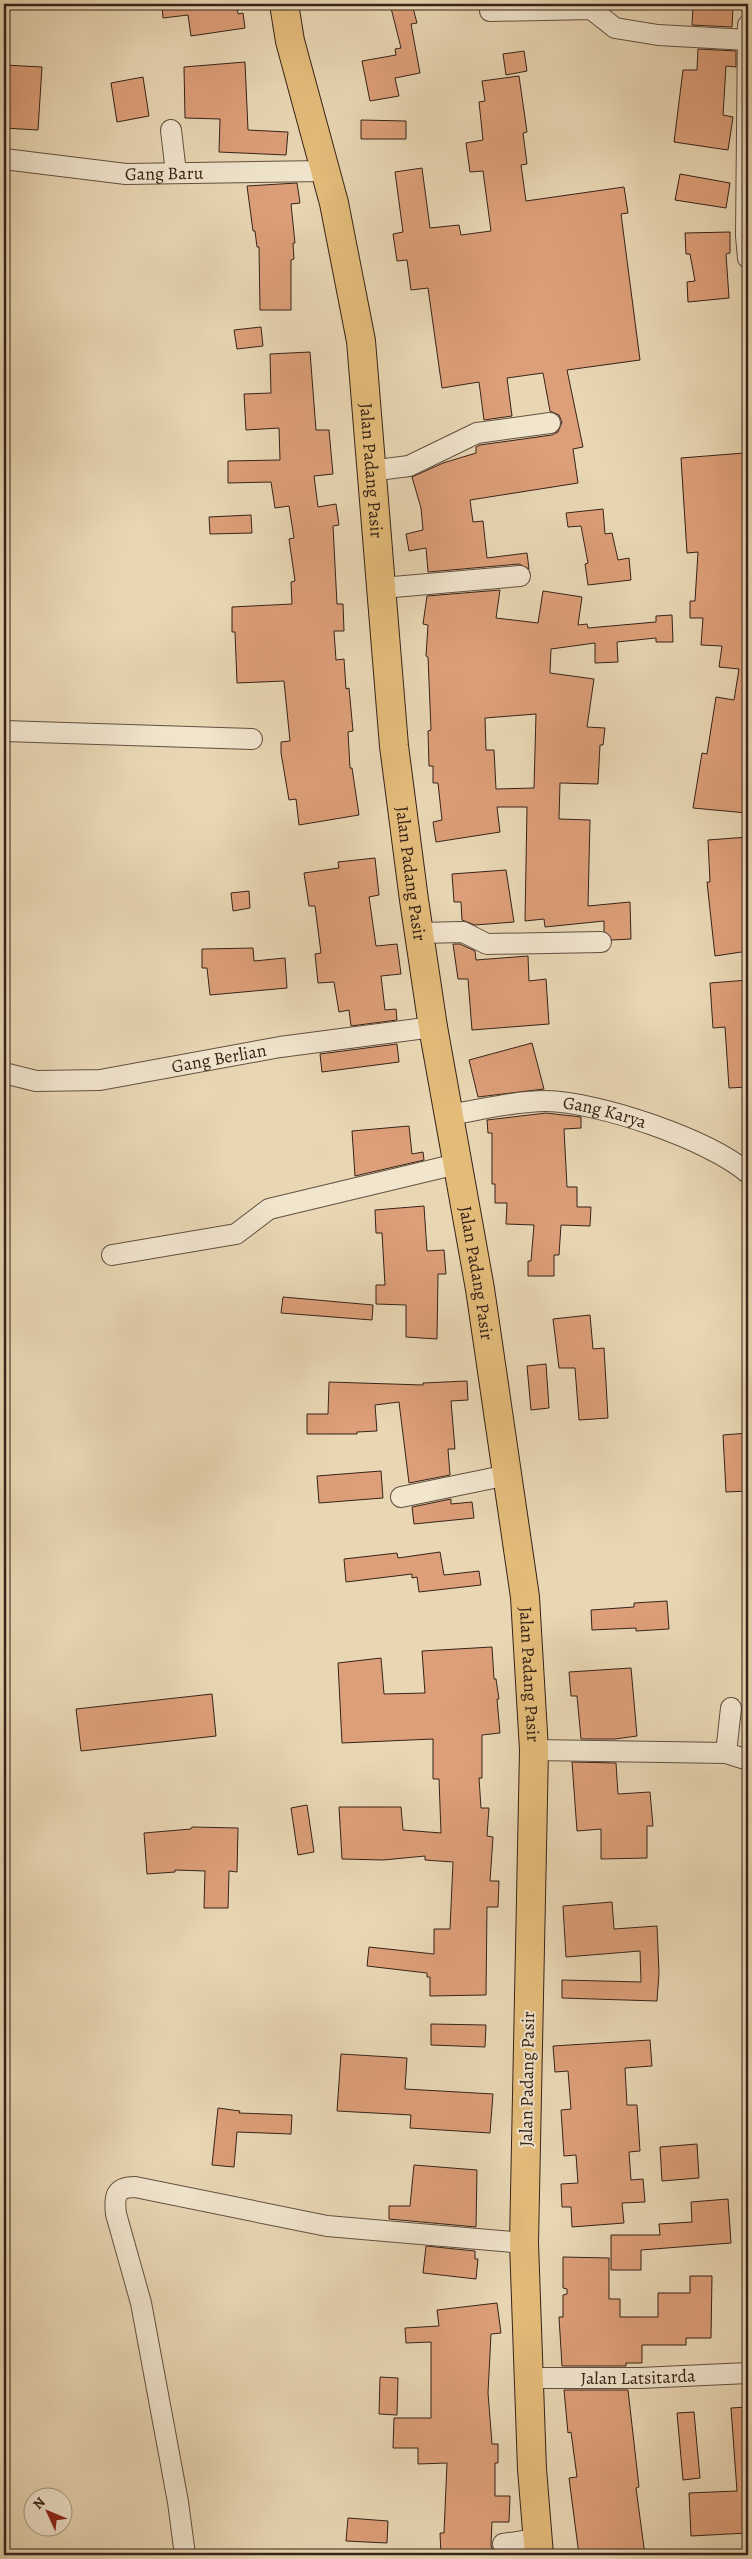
<svg xmlns="http://www.w3.org/2000/svg" width="752" height="2559" font-family="Alegreya,serif">
<style>
.building{fill:#dd9f79;stroke:#362319;fill-rule:evenodd}
.lines{fill:none;stroke-linecap:round;stroke-linejoin:round}
.minor-casing{stroke:#635040;stroke-width:22}
.trunk-casing{stroke:#362319;stroke-width:30}
.minor{stroke:#f1e5ce;stroke-width:20}
.trunk{stroke:#e4bc7a;stroke-width:28}
.labels{text-anchor:middle;stroke-width:4;stroke-linejoin:round;paint-order:stroke}
.street-label{font-size:18px;fill:#362319;stroke:#f1e5ce}
</style>
<rect width="100%" height="100%" fill="#e9d7b4"/>
<filter id="stains"><feTurbulence type="fractalNoise" baseFrequency=".004" numOctaves="4"/><feColorMatrix values="0 0 0 0 .2 0 0 0 0 .09 0 0 0 0 .02 0 0 0 .5 -.17"/></filter>
<radialGradient id="worn" r=".72"><stop offset=".6" stop-color="#630" stop-opacity="0"/><stop offset="1" stop-color="#630" stop-opacity=".3"/></radialGradient>
<g class="building">
<polygon points="162,4 237,4 238,14 243,13 245,28 191,36 188,15 163,18"/>
<polygon points="390,4 412,4 417,23 411,24 420,73 395,78 399,96 370,101 362,61 396,55 395,49 401,48"/>
<polygon points="693,6 733,8 732,27 692,25"/>
<polygon points="698,49 736,51 736,67 726,66 723,115 733,117 728,150 674,142 683,70 697,70"/>
<polygon points="524,51 527,71 506,75 503,54"/>
<polygon points="245,62 248,130 288,132 286,155 219,152 220,119 185,118 184,67"/>
<polygon points="4,65 42,67 38,130 4,128"/>
<polygon points="519,76 527,132 523,133 527,164 521,165 526,201 624,187 628,213 621,214 640,360 567,370 583,447 573,449 578,483 470,500 473,522 483,521 487,558 527,553 529,569 519,564 428,572 426,548 409,551 406,534 423,530 421,508 412,477 443,463 476,453 476,447 480,445 552,435 558,432 562,422 559,415 550,411 543,373 507,378 512,416 484,420 479,382 442,388 428,288 411,290 407,260 397,261 393,234 403,232 395,172 422,168 430,228 459,225 461,235 491,231 483,171 470,172 466,143 483,140 479,102 485,101 482,81"/>
<polygon points="143,77 149,116 117,122 111,83"/>
<polygon points="361,120 406,121 406,139 361,139"/>
<polygon points="680,174 730,183 726,208 675,200"/>
<polygon points="297,183 300,203 291,204 295,243 293,243 294,259 291,260 291,310 260,310 259,247 257,247 255,231 253,231 247,186"/>
<polygon points="730,232 730,253 726,254 729,298 688,302 687,282 695,281 690,254 686,254 685,233"/>
<polygon points="261,327 263,346 237,349 234,330"/>
<polygon points="310,352 316,430 329,430 333,474 314,476 318,507 336,504 339,525 333,526 337,604 343,604 344,631 334,631 336,660 344,659 346,689 349,688 353,731 348,732 350,768 352,768 359,815 299,825 296,799 289,800 281,753 281,742 290,741 284,681 237,683 235,632 232,632 232,607 292,604 291,582 295,581 289,539 294,538 289,506 275,508 271,482 228,483 228,461 280,460 279,428 246,430 244,394 271,393 270,354"/>
<polygon points="744,453 748,511 748,759 744,795 748,796 747,813 693,808 702,753 707,754 716,697 734,700 739,669 719,667 722,646 701,645 703,618 690,618 690,601 695,601 698,552 687,553 681,458"/>
<polygon points="603,509 605,534 612,533 618,560 629,558 631,580 588,585 585,564 588,563 581,526 568,527 566,513"/>
<polygon points="251,515 252,533 210,534 209,517"/>
<path d="M500 590 496 618 538 623 543 591 582 597 578 625 587 624 588 628 656 622V616L672 615 673 642H656V638L617 642 618 662 595 663V643L551 649 550 673 594 679 587 727 605 728 603 745H600L598 784 560 783 559 819 590 820 588 906 630 902 631 939 612 940 604 931V921L545 927 544 919 525 921 527 807H497L500 832 436 842 433 822 442 820 438 783H433V766H429L428 731 431 730 428 657 426 656 428 625 423 624 427 596ZM536 714 534 788 496 789 494 750H486L485 718Z"/>
<polygon points="748,837 748,951 715,956 707,882 710,882 708,840"/>
<polygon points="375,858 379,895 369,897 376,946 397,944 401,974 381,976 385,1010 396,1009 397,1020 351,1026 349,1010 339,1012 334,982 318,983 315,954 321,953 315,906 309,906 304,873 339,868 338,862"/>
<polygon points="506,870 514,922 475,925 462,920 461,902 454,902 452,874"/>
<polygon points="249,891 250,908 233,911 231,893"/>
<polygon points="453,944 460,944 475,951 476,960 528,956 529,981 546,979 549,1024 472,1030 468,979 458,979"/>
<polygon points="253,948 254,961 285,958 287,988 210,995 207,968 202,968 202,949"/>
<polygon points="748,980 748,1087 729,1088 725,1027 713,1028 710,983"/>
<polygon points="532,1043 544,1089 478,1097 469,1060"/>
<polygon points="397,1044 399,1062 322,1072 320,1054"/>
<polygon points="546,1113 581,1117 581,1128 564,1129 567,1187 577,1187 577,1207 591,1207 590,1226 561,1225 559,1255 554,1255 554,1276 528,1276 528,1261 531,1261 534,1225 506,1224 507,1203 495,1203 495,1184 492,1184 492,1133 488,1133 487,1120"/>
<polygon points="409,1126 412,1154 423,1152 424,1160 355,1176 352,1131"/>
<polygon points="424,1206 427,1251 444,1250 446,1274 438,1274 437,1339 406,1337 406,1305 376,1304 376,1285 385,1285 382,1233 376,1233 375,1210"/>
<polygon points="283,1297 373,1305 372,1320 281,1313"/>
<polygon points="590,1315 593,1349 604,1348 608,1418 579,1420 575,1368 559,1368 553,1319"/>
<polygon points="546,1364 549,1408 531,1410 527,1366"/>
<polygon points="467,1381 468,1400 451,1401 455,1449 448,1449 450,1475 409,1483 399,1402 375,1405 377,1431 357,1432 357,1434 307,1434 307,1414 328,1414 329,1382 423,1385 423,1383"/>
<polygon points="748,1433 748,1491 726,1492 723,1435"/>
<polygon points="381,1471 383,1498 319,1503 317,1476"/>
<polygon points="451,1499 451,1504 472,1502 474,1518 414,1524 412,1507"/>
<polygon points="440,1552 444,1575 479,1571 481,1585 419,1592 417,1577 412,1578 412,1574 346,1582 344,1559 397,1553 398,1558"/>
<polygon points="667,1601 669,1629 636,1631 636,1628 592,1630 591,1610 634,1607 634,1603"/>
<polygon points="492,1647 494,1679 496,1679 499,1699 497,1699 500,1733 482,1735 482,1778 479,1778 481,1808 489,1808 487,1836 493,1837 490,1881 499,1881 498,1907 487,1907 486,1995 430,1996 430,1977 427,1977 427,1973 367,1966 369,1947 434,1954 434,1929 450,1929 453,1862 425,1860 425,1856 383,1860 342,1859 339,1807 401,1807 403,1830 441,1833 439,1779 433,1779 433,1739 342,1743 338,1663 381,1658 384,1694 425,1693 422,1651"/>
<polygon points="631,1668 637,1736 615,1739 581,1739 577,1696 571,1696 569,1672"/>
<polygon points="212,1694 216,1736 81,1751 76,1709"/>
<polygon points="572,1762 616,1763 618,1794 650,1792 653,1826 647,1826 647,1858 601,1859 601,1829 577,1831"/>
<polygon points="307,1805 314,1852 298,1855 291,1808"/>
<polygon points="192,1827 238,1828 237,1872 229,1871 228,1908 204,1908 205,1871 175,1870 175,1872 147,1874 144,1833 191,1829"/>
<polygon points="612,1902 614,1929 657,1926 659,1973 657,2001 562,1998 562,1980 641,1982 640,1951 566,1957 563,1906"/>
<polygon points="431,2024 486,2025 485,2047 431,2045"/>
<polygon points="650,2040 652,2066 625,2068 627,2105 637,2105 640,2151 629,2152 631,2180 643,2179 645,2202 622,2203 624,2223 572,2227 571,2207 562,2207 561,2184 578,2183 576,2155 564,2156 561,2110 571,2109 568,2071 555,2072 553,2046"/>
<polygon points="341,2054 407,2058 405,2089 493,2094 490,2133 410,2128 411,2115 337,2111"/>
<polygon points="218,2108 240,2111 239,2113 292,2115 291,2134 237,2132 234,2167 212,2165"/>
<polygon points="697,2144 699,2178 662,2181 660,2147"/>
<polygon points="414,2165 477,2170 476,2227 389,2219 389,2206 410,2206"/>
<polygon points="728,2199 731,2243 641,2250 641,2270 611,2270 611,2235 660,2235 659,2224 692,2222 691,2202"/>
<polygon points="426,2246 475,2251 475,2259 478,2259 476,2279 423,2273"/>
<polygon points="563,2257 609,2258 609,2299 620,2299 620,2317 658,2317 658,2293 690,2293 690,2276 712,2276 711,2338 686,2338 686,2345 642,2345 642,2363 626,2363 626,2366 562,2366 559,2317 563,2317 563,2295 567,2294 567,2289 563,2288"/>
<polygon points="497,2303 501,2333 491,2334 488,2393 492,2444 498,2444 498,2463 495,2463 495,2496 510,2496 509,2522 492,2522 491,2545 494,2555 441,2555 440,2533 444,2533 447,2463 418,2464 418,2448 393,2448 394,2418 431,2418 431,2342 406,2343 405,2328 439,2326 437,2310"/>
<polygon points="380,2377 398,2378 397,2415 379,2414"/>
<polygon points="564,2390 628,2390 639,2487 636,2488 645,2555 579,2555 569,2478 577,2477 571,2432 568,2433"/>
<polygon points="748,2407 748,2533 691,2536 689,2493 737,2491 731,2408"/>
<polygon points="694,2412 700,2478 683,2480 677,2413"/>
<polygon points="348,2518 388,2521 387,2543 346,2541"/>
</g>
<g class="lines">
<g class="minor-casing">
<g id="minor">
<polyline points="490,4 490,11 591,9 615,28 658,35 748,40"/>
<polyline points="748,25 746,236 748,258"/>
<polyline points="171,130 176,173"/>
<path id="s1" d="M4 159 126 174 325 171"/>
<polyline points="370,471 409,466 477,433 550,423"/>
<polyline points="382,588 520,576"/>
<polyline points="4,731 252,739"/>
<polyline points="419,933 463,932 487,944 601,942"/>
<path id="s2" d="M4 1073 36 1081 100 1080 280 1047 433 1027"/>
<path id="s3" d="M448 1115C480 1110 514 1101 546 1101 599 1102 708 1139 748 1173"/>
<polyline points="112,1255 236,1234 269,1209 457,1164"/>
<polyline points="401,1497 508,1475"/>
<polyline points="534,1750 726,1753 748,1760"/>
<polyline points="726,1753 731,1708"/>
<path id="s4" d="M528 2378H640L748 2373"/>
<polyline points="503,2544 537,2539"/>
<path d="M185 2555 178 2502 141 2303 116 2214C114 2197 115 2187 135 2187L327 2226 524 2243"/>
</g>
</g>
<g class="trunk-casing">
<g id="trunk">
<path id="s5" d="M284 4 290 41 334 203 361 341 394 746 414 900 433 1027 480 1289 525 1597 534 1750 524 2243 532 2469 539 2555"/>
</g>
</g>
<use href="#minor" class="minor"/>
<use href="#trunk" class="trunk"/>
</g>
<g class="labels">
<g class="street-label">
<text dy="6" stroke="none"><textPath href="#s1" startOffset="161">Gang Baru</textPath></text>
<text dy="6" stroke="none"><textPath href="#s5" startOffset="476">Jalan Padang Pasir</textPath></text>
<text dy="6" stroke="none"><textPath href="#s5" startOffset="881">Jalan Padang Pasir</textPath></text>
<text dy="6" stroke="none"><textPath href="#s2" startOffset="218">Gang Berlian</textPath></text>
<text dy="6" stroke="none"><textPath href="#s3" startOffset="159">Gang Karya</textPath></text>
<text dy="6" stroke="none"><textPath href="#s5" startOffset="1286">Jalan Padang Pasir</textPath></text>
<text dy="6" stroke="none"><textPath href="#s5" startOffset="1691">Jalan Padang Pasir</textPath></text>
<text transform="translate(527 2079) rotate(-89)" y="6">Jalan Padang Pasir</text>
<text dy="6" stroke="none"><textPath href="#s4" startOffset="110">Jalan Latsitarda</textPath></text>
</g>
</g>
<rect width="752" height="2559" fill="none" stroke="#e9d7b4" stroke-width="20"/>
<rect x="5" y="5" width="742" height="2549" fill="none" stroke="#362319" stroke-width="2.5"/>
<rect x="10" y="10" width="732" height="2539" fill="none" stroke="#362319"/>
<g transform="translate(48 2512) rotate(314)"><circle r="24" fill="#f1e5ce" stroke="#a69786"/>
<path d="M0-4L9 19L0 12L-9 19Z" fill="#8f2418"/>
<text y="-8" font-size="14" font-weight="bold" text-anchor="middle" fill="#362319">N</text>
</g>
<rect width="100%" height="100%" filter="url(#stains)"/>
<rect width="100%" height="100%" fill="url(#worn)"/>
</svg>
